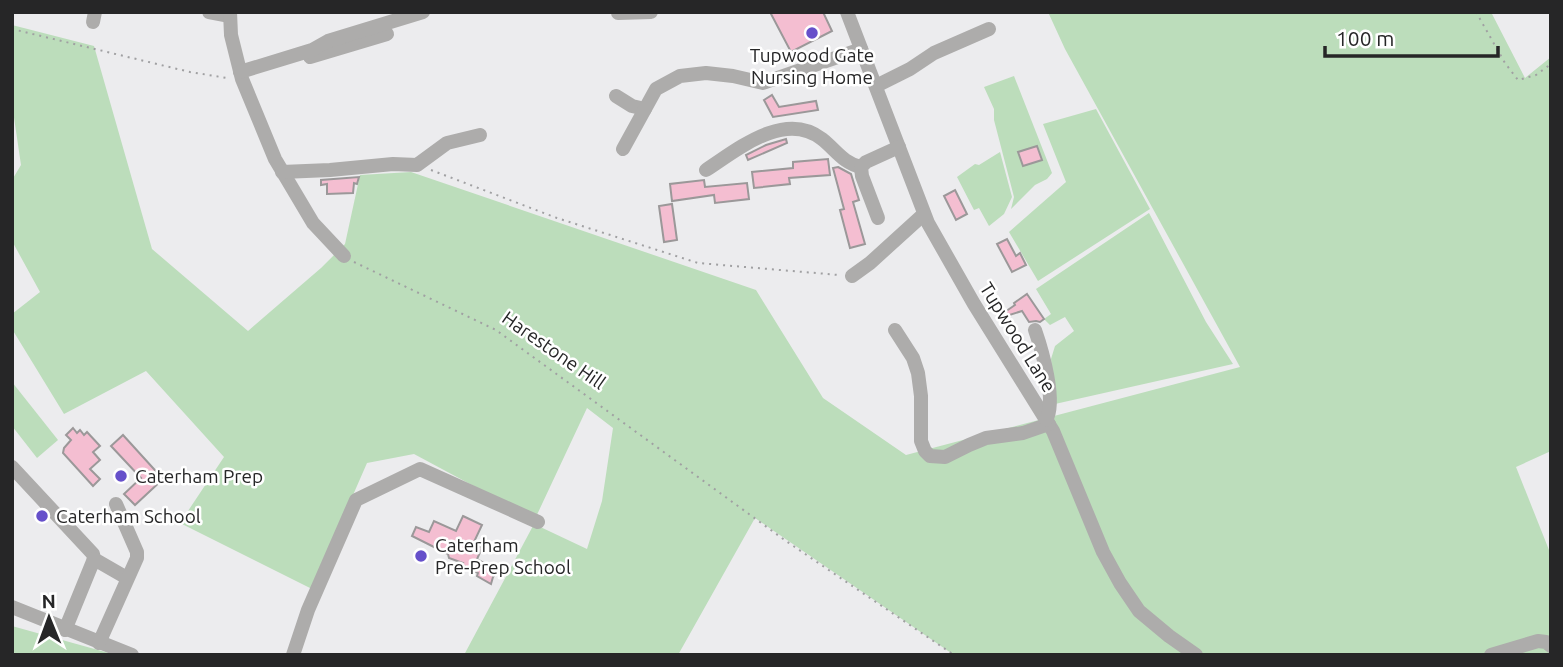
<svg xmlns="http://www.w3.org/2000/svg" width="1563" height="667" font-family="Ubuntu,sans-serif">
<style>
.green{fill:#bcddbb}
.building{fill:#f4bed1;stroke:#9b9899;stroke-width:2}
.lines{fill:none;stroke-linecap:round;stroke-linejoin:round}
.path{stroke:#a0a0a2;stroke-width:2;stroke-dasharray:2 5;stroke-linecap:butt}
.minor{stroke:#adacab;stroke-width:14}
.poi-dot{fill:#6650ca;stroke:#fff;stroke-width:2.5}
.labels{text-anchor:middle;stroke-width:5;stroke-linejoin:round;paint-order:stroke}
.poi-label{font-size:19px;fill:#262627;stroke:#fff;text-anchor:start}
.street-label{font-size:19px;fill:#262627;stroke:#fff}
</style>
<rect width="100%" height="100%" fill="#ececee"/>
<g class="green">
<polygon points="1048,12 1491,12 1525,78 1551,57 1551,451 1516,467 1551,555 1551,655 954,655 755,518 678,655 464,655 534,524 587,549 602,501 613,428 587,408 535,519 414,454 367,463 312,589 180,523 224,457 146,371 64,414 12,329 12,314 40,292 12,241 12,180 21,165 12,104 12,25 94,46 152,249 248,331 321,268 345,244 360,175 411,172 756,290 823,398 906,455 1240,367 1065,49"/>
<polygon points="1014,76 1052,173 1047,179 1035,185 1011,209 1014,197 994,120 994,109 984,87"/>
<polygon points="1096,109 1150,209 1038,281 1009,232 1066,182 1043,124"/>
<polygon points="1000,152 1012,197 1004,214 989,226 979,208 974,210 957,177 975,164 979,165"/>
<polygon points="1149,213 1206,322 1233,364 1055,404 1051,359 1055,346 1074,331 1065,317 1050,325 1044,319 1051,314 1036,289"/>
<polygon points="12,382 58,440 37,458 12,426"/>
<polygon points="12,626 116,655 12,655"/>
</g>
<g class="building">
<polygon points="770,12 823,12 832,31 791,52"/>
<polygon points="772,95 779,107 816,101 818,110 773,117 764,100"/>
<polygon points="786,139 787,143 748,160 746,155 766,145"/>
<polygon points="1037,146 1042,160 1023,166 1018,152"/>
<polygon points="828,159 830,175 789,178 790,184 754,188 752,172 793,168 793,162"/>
<polygon points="838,167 851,174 859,200 853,202 865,244 850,248 840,210 844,209 833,168"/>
<polygon points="359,177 357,184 354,183 353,193 327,194 327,184 321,185 321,180"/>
<polygon points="704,180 705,187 747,183 749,199 715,203 714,195 672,201 670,184"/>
<polygon points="955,190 967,214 956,220 944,196"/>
<polygon points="672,204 677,240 664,242 659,206"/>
<polygon points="1007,239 1016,256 1020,253 1026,265 1012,272 997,244"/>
<polygon points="1027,294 1044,319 1040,322 1036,321 1029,322 1022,311 1000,318 999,316 1015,305 1014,303"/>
<polygon points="73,428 77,433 80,430 84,435 87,432 100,446 93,452 100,460 90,469 100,479 93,486 63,453 64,448 71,440 66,435"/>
<polygon points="123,435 163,479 135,505 124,494 141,478 111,446"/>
<polygon points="463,516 482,525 473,544 482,548 477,559 498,571 493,577 491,584 477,576 478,573 462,565 463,563 449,558 448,554 412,536 416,527 429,532 434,521 456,531"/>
</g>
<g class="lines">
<g class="path">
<polyline points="1476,12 1505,63 1518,80 1536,75 1551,64"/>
<polyline points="12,29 190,72 227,78"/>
<polyline points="431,170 557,218 698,263 839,275"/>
<polyline points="354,262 496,330 786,541 954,655"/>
</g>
<g class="minor">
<polyline points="209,12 230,16"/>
<polyline points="230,12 231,35 242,79 275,159 313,223 344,256"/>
<polyline points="847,12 928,223 974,304 1053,431 1103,552 1120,583 1139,611 1169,636 1196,655"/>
<polyline points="618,13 651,12"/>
<polyline points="93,22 95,12"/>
<polyline points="310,57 387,34"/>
<polyline points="240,72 312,50 328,41 423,12"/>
<polyline points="876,86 910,69 934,53 989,29"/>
<polyline points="616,96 632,106 645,109"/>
<polyline points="623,149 656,89 680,76 706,73 733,76 763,83 861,49"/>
<path d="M706 170C738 149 785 110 822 139 836 150 843 163 861 167"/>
<polyline points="282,172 330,170 393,164 417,165 447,143 480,135"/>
<polyline points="878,218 862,176 861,167 866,162 899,147"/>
<polyline points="852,276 870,263 924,214"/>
<polyline points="895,330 913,358 918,373 921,396 921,441 925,451 930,456 945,457 969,445 986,438 1023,433 1049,424"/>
<path d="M1035 330C1042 350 1057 402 1046 420"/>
<polyline points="12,467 93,554 94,559"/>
<polyline points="12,607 132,655"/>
<polyline points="65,630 94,559 127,578"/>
<polyline points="99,643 137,558 137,552 116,504"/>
<polyline points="293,655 308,610 356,500 420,469 538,522"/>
<polyline points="1491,655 1538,641 1546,642 1551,646"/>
</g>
</g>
<g class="poi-dot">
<circle cx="812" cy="33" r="7"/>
<circle cx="121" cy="476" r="7"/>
<circle cx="42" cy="516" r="7"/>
<circle cx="421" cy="556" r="7"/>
</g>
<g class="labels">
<g class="poi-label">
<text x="812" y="62" text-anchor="middle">Tupwood Gate<tspan x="812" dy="22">Nursing Home</tspan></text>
<text x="135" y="483">Caterham Prep</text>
<text x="56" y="523">Caterham School</text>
<text x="435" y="552">Caterham<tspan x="435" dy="22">Pre-Prep School</tspan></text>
</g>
<g class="street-label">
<text transform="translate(1018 337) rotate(58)" y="7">Tupwood Lane</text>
<text transform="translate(554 350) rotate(35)" y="7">Harestone Hill</text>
</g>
</g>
<rect width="1563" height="667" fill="none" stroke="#262627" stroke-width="28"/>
<g transform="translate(49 618) rotate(359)" stroke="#ffffff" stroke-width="5" paint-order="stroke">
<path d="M0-5L12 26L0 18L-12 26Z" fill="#262627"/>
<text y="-10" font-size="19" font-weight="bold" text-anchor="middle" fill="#262627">N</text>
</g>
<path d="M1325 46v10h173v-10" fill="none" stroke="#262627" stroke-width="3.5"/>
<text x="1336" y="46" font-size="21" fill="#262627" stroke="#ffffff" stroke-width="5" paint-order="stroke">100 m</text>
</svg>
